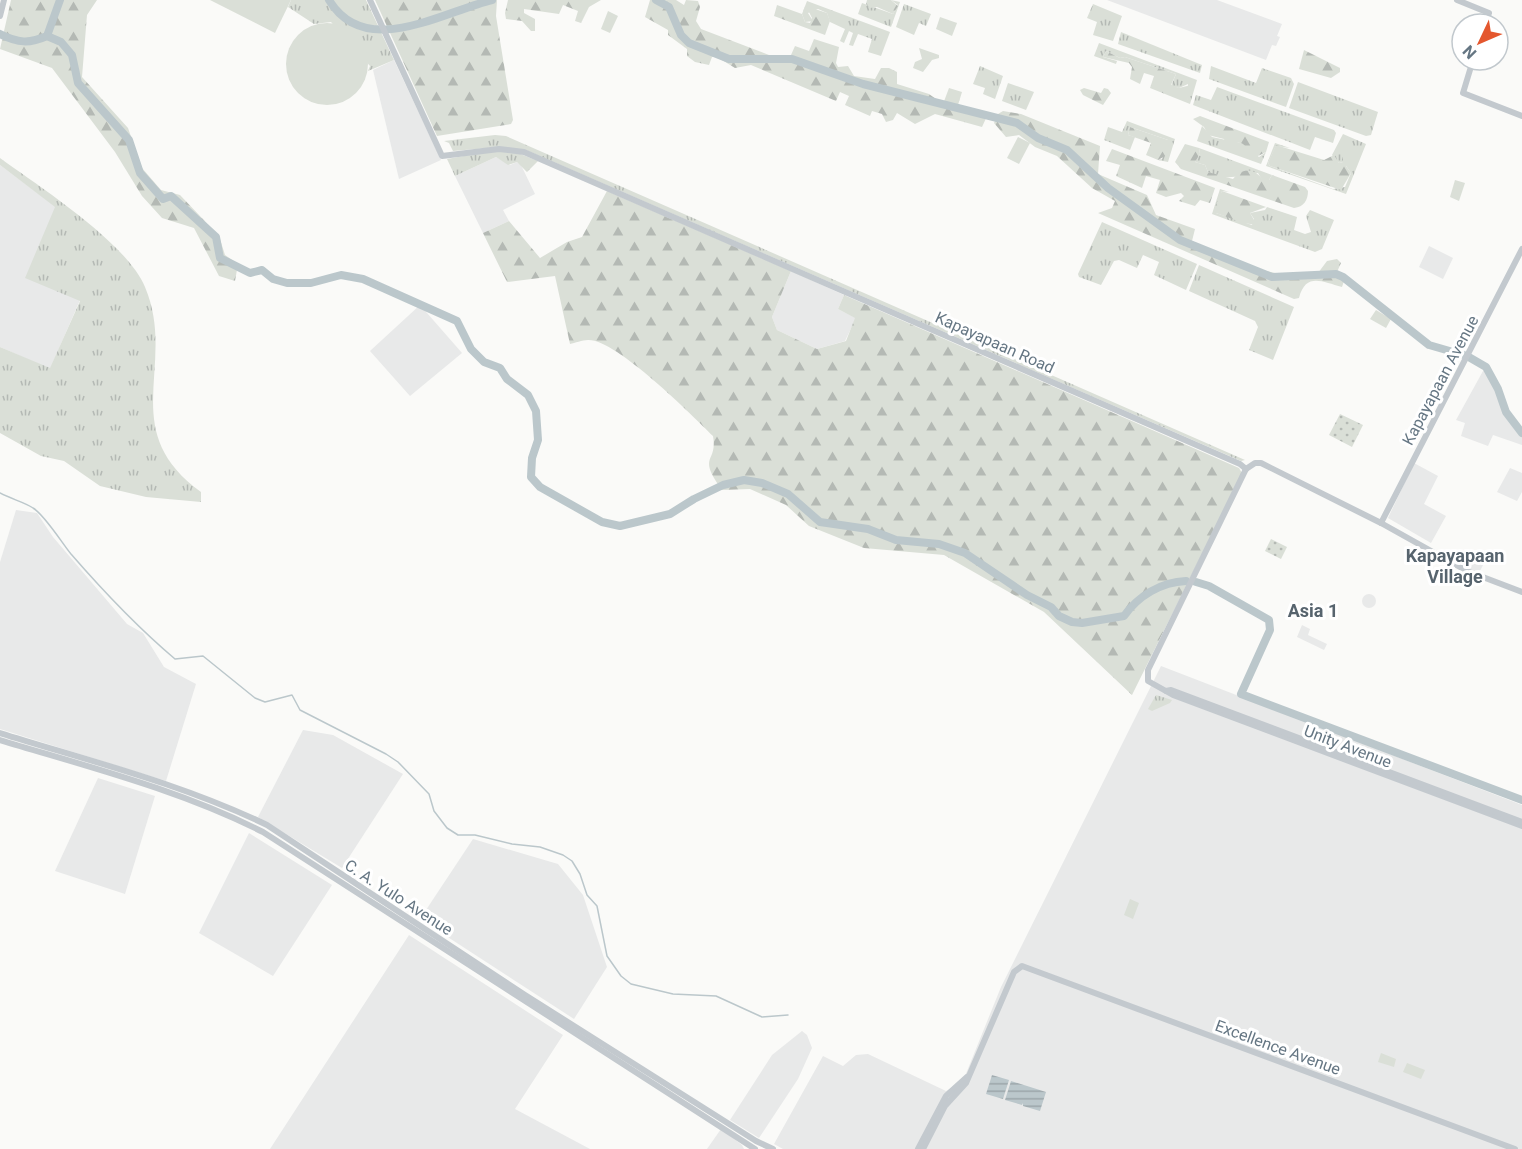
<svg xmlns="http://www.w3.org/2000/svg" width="1522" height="1149" font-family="Roboto,sans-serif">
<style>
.built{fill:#e8e9e9}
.grass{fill:url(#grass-tufts)}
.forest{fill:url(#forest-firs)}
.park{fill:url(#park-dots)}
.garden{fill:#dadfd7}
.water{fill:url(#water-rules)}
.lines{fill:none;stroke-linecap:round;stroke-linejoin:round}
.stream{stroke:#bbc7cb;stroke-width:1.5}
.river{stroke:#bbc7cb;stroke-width:8}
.secondary{stroke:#c3c9ce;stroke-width:6}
.labels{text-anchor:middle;stroke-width:6;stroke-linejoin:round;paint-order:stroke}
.street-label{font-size:16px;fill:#657683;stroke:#fff}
.neighbourhood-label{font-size:18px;font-weight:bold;fill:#57646e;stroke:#fff}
</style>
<defs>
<pattern id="grass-tufts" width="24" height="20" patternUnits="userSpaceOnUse" patternTransform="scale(1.5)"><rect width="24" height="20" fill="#dadfd7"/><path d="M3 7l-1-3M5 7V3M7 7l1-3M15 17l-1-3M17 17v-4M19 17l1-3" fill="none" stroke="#b4b9b4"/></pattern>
<pattern id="forest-firs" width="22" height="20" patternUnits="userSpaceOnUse" patternTransform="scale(1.5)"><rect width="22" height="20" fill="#dadfd7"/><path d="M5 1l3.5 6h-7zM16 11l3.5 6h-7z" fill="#b4b9b4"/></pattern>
<pattern id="park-dots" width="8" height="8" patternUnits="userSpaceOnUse" patternTransform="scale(1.5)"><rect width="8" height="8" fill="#dadfd7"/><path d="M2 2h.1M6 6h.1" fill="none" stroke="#b4b9b4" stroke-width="1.8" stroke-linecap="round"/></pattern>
<pattern id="water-rules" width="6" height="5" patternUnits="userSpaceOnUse" patternTransform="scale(1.5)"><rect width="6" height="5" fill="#bbc7cb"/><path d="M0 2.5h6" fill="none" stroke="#9ca6aa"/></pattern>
</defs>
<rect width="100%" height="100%" fill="#fafaf8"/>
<g class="built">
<polygon points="1107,0 1217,0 1282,24 1277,36 1280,37 1276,46 1272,45 1266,60"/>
<polygon points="394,60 441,160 399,179 373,70"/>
<polygon points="496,157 510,165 517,162 521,165 535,194 503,210 509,221 483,233 455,176"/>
<polygon points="0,165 56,207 80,300 50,369 0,347"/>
<polygon points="1429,246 1453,258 1443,279 1419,267"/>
<polygon points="791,271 844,295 838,309 856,318 845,341 817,349 777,330 772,317"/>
<polygon points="420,305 462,353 410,396 370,351"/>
<polygon points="1486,369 1500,396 1504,414 1522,436 1522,445 1493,435 1488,446 1461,436 1465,423 1456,420 1483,371"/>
<polygon points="1414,463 1438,476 1424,504 1446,516 1431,543 1388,518"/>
<polygon points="1510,468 1522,473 1522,492 1517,501 1497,492"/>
<polygon points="16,510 37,513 53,537 127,624 143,633 164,667 196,684 166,781 0,729 0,562"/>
<polygon points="1468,549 1486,559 1479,573 1460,564"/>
<circle cx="1369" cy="601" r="7"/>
<polygon points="1302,625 1310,629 1308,635 1327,644 1324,650 1297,637"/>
<polygon points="1161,666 1522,805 1522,1149 783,1149 774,1144 823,1056 843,1066 856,1055 868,1054 946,1091 963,1081 1001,987"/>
<polygon points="303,730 333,735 403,774 342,868 258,817"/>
<polygon points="98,778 155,796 125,894 55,871"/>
<polygon points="249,833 332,885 273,976 199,933"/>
<polygon points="473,839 558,864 583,895 607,967 574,1019 420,919"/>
<polygon points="409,935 563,1035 515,1109 590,1149 270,1149"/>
<polygon points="802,1031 807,1035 812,1048 798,1079 759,1138 730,1120 772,1055"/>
<polygon points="721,1129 742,1145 744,1149 707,1149"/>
</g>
<g class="grass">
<polygon points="291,0 366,0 394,60 368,71 370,66 331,22 314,24 288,7"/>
<polygon points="891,0 900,2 891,27 858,14 862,3 893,14 898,5"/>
<polygon points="807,1 890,32 881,56 868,52 872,39 858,34 853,46 849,45 853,33 849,31 844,43 840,41 845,29 830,22 827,13 818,9 808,13 813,21 805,22 802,14"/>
<polygon points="904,4 931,14 926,26 919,23 914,35 896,27"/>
<polygon points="1093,4 1122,16 1113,41 1093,35 1097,22 1087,18"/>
<polygon points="940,17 957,23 952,36 936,29"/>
<polygon points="1121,32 1202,65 1200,73 1118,44"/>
<polygon points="1099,43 1197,80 1190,104 1180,100 1187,100 1188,84 1179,88 1171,86 1176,74 1125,57 1120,58 1106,51 1103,57 1117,61 1116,64 1094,56"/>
<polygon points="980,66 1003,76 995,99 983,94 985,88 973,84"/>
<polygon points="1211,66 1256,83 1262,68 1291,78 1294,84 1286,107 1209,79"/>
<polygon points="1298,82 1378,112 1371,135 1366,136 1289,108"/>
<polygon points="1008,83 1034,92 1026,110 1002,101"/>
<polygon points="1217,87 1334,130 1336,133 1333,143 1315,137 1310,150 1193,105 1196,95 1211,100"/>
<polygon points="1127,121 1175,139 1168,162 1158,160 1162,159 1168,140 1130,127 1128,135 1135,137 1130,150 1104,140 1108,127 1122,132"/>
<polygon points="1202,126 1212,137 1245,144 1259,157 1266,152 1261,164 1197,141"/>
<polygon points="1343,134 1366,144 1346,194 1266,166 1275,143 1290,148 1276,146 1268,163 1270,166 1333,189 1345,187 1351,173 1346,166 1347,150 1344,149 1343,162 1339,163 1332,155"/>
<polygon points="495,135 506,136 1245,460 1241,461 526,150 499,147 453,151 449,143 444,141"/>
<path d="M1199 148 1272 175 1269 180H1262L1258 173C1237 175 1229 182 1208 172L1205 165 1195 162 1200 154Z"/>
<polygon points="492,151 518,153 538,161 527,172 517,162 508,165 496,157 455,176 447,159"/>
<path d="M0 158C40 187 127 243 145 287 178 365 115 430 201 492V502L146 497 100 486 64 461 41 456 0 433V347L50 368 80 301 25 278 55 207 0 165Z"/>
<polygon points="1220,189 1229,192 1222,191 1216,213 1252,225 1254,219 1250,213 1265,210 1267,207 1297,217 1294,230 1305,234 1311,232 1306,216 1310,210 1334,220 1322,249 1315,252 1212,214"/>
<polygon points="1102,222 1197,264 1186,290 1154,275 1159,262 1143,255 1137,268 1119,260 1114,261 1101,285 1079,277 1078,274"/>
<polygon points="1199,265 1294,307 1273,360 1249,350 1258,327 1255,321 1189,291"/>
<polygon points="1156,695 1172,700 1170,703 1152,711 1148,709"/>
</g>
<g class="forest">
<polygon points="11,0 97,0 87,15 82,77 128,128 142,168 161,190 180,195 219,236 225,255 238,264 235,281 219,276 194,228 162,218 142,196 115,152 52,68 0,49"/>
<polygon points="375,0 497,0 496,16 513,120 511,124 437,136"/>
<polygon points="508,0 601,0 589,7 581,23 575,21 578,11 563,5 559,14 524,9 524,13 535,19 535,31 531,31 522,21 506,19 505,13"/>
<polygon points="650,0 676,0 684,5 686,0 698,1 700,7 696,21 701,29 769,55 791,55 795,46 809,51 814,39 839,47 836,63 838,67 848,66 854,76 875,79 881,68 889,68 897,72 897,84 929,94 943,104 949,88 962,92 958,105 988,114 982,127 935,114 915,124 897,113 893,120 886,122 882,114 872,111 870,116 845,105 849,96 840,92 836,101 751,65 735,68 717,57 712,57 709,65 695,62 687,56 687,49 668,35 668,30 645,17"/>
<polygon points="867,0 891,0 898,6 893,14 877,7 870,8 866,4"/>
<polygon points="777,5 802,14 805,22 810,23 812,18 806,6 827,13 830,21 825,35 774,16"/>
<polygon points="919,48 939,55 939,58 932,60 923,72 913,68 915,62 922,59"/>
<polygon points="1304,50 1340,68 1340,72 1331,78 1299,69"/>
<polygon points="1106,51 1120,58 1125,57 1176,74 1171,85 1179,88 1191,85 1192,90 1187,100 1180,100 1150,88 1154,76 1144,73 1140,84 1130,79 1132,67 1129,63 1103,57"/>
<polygon points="1084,88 1101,93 1104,88 1108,89 1111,93 1103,105 1083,95 1080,90"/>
<path d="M1003 111 1021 114 1100 146 1098 174 1147 195 1156 215 1195 229 1192 241 1253 268 1275 273H1318L1327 261 1337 259 1341 263 1337 272 1345 278 1342 287C1322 282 1306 272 1299 298L1294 299 1098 213 1112 208 1115 201 1092 188 1057 156 1035 147 1019 135 1006 137 994 123 998 114Z"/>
<path d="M1200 116 1269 142 1266 152 1254 158C1242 143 1246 140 1226 145L1224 139 1208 135 1204 127 1193 119Z"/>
<polygon points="1130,127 1168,140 1171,146 1167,155 1158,160 1146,155 1151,143 1128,135"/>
<path d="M1185 144 1199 148 1200 154 1195 162 1205 165 1208 172 1233 179C1242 168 1254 167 1263 180H1269L1272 175 1305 187 1308 191C1308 200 1304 207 1294 208L1181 169 1175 162Z"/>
<polygon points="1276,145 1324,160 1334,155 1339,163 1343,162 1343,149 1354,149 1356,153 1346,166 1351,173 1341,190 1270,166 1268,163"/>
<polygon points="1112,149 1215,188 1210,203 1200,200 1195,206 1179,201 1184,196 1181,193 1166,197 1156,193 1160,180 1146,176 1142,188 1116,176 1120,165 1106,161"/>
<path d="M607 191 791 271 772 317 777 330 817 349 846 341 855 318 838 309 844 295 1239 468 1242 473 1132 695 1044 612 944 555 864 548 809 526 786 505 750 489 722 490C696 454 718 464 713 436 692 415 616 339 588 340 582 340 575 343 570 344L555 276 507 282 483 233 509 221 540 258 567 242 582 237Z"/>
<polygon points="1222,191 1266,207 1250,213 1257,225 1243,223 1216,213 1214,209"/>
<path d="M1470 356 1484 363 1494 374 1506 408 1522 430V436C1516 429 1508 421 1504 413 1492 388 1498 373 1469 359Z"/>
</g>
<g class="park">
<polygon points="1340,414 1363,425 1352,447 1329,435"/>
<polygon points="1271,539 1287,547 1281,559 1265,551"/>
</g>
<g class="garden">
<polygon points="210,0 291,0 275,33"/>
<polygon points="608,11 618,16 610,33 601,29"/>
<circle cx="327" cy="64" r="41"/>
<polygon points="1018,137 1030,143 1019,164 1007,158"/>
<polygon points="1455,180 1465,183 1459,201 1450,197"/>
<polygon points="1376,310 1391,319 1386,328 1370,319"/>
<polygon points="1130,899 1139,903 1133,919 1124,915"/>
<polygon points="1381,1053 1396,1059 1394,1067 1378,1062"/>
<polygon points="1407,1063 1425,1070 1421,1079 1403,1072"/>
</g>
<g class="water">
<polygon points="992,1075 1009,1080 1003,1099 986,1094"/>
<polygon points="1011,1081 1046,1092 1040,1111 1023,1106 1023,1103 1022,1105 1005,1100"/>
</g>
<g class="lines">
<path class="stream" d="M0 493C11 499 24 502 33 508 44 514 62 543 71 554 104 592 136 626 175 659L203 656 255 698 265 702 292 695 300 710 386 754 398 762 429 794 434 811 447 828 458 835H475L512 844 540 847 563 855 572 861 580 874 587 895 597 906 607 956 621 976 631 984 673 994 716 996 762 1017 788 1015"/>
<g class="river">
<path d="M329 0C365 60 442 12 492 0"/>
<polyline points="656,0 669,7 681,35 689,43 729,59 792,59 863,84 1017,123 1038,138 1067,150 1108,188 1180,240 1272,277 1336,274 1343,277 1429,345 1467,356 1486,367 1498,389 1506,412 1522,433"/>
<path d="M0 34C18 43 29 44 47 36L60 0"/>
<path d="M47 36 61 42 72 55 78 83 129 140 140 173 163 199 171 196 216 237 220 258 250 273 262 270 273 279 287 283H311L341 275 363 279 457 321 471 349 484 362 500 368 507 379 528 395 536 411 538 440 532 458 531 477 540 487 602 522 620 526 670 514 694 499 723 485 744 480 762 483 788 494 820 522 868 529 896 540 939 544 965 553 1027 595 1051 607 1059 616 1072 622 1082 623 1124 616C1138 596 1161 582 1186 581"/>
<polyline points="1196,582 1209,586 1269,620 1270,630 1241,694 1522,800"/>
</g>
<g class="secondary">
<polyline points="370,0 442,156 499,149 524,152 1240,464 1246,469"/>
<polyline points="1457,0 1489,13 1485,24"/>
<polyline points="0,16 4,0"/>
<polyline points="1473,60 1463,93 1522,116"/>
<polyline points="1246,469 1148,670 1148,681 1173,695 1522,826"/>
<polyline points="1246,469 1255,463 1261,463 1381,523 1467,571 1522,592"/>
<polyline points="1381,523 1522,249"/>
<polyline points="1166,691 1171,690 1522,822"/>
<path d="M0 733C90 761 182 784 267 825L525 995 756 1141 773 1149"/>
<path d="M0 740C89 767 180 790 263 832L755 1149"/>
<polyline points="918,1149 946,1096 967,1077"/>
<polyline points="923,1149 945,1106 966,1083 1014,972 1022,966 1515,1149"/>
</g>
</g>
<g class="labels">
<g class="street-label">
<text transform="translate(995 342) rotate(24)" y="6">Kapayapaan Road</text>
<text transform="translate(1440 380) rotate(-62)" y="6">Kapayapaan Avenue</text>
<text transform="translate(1348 746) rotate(21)" y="6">Unity Avenue</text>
<text transform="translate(399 897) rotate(33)" y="6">C. A. Yulo Avenue</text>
<text transform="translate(1278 1047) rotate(20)" y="6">Excellence Avenue</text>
</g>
<g class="neighbourhood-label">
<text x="1455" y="562">Kapayapaan<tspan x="1455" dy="21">Village</tspan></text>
<text x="1313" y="617">Asia 1</text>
</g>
</g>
<g transform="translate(1480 42) rotate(226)"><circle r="28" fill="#ffffff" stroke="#c1c8cd" stroke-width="1.5"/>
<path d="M0-4.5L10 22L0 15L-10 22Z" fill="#e4572e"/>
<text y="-9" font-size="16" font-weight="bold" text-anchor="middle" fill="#657683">N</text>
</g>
</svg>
